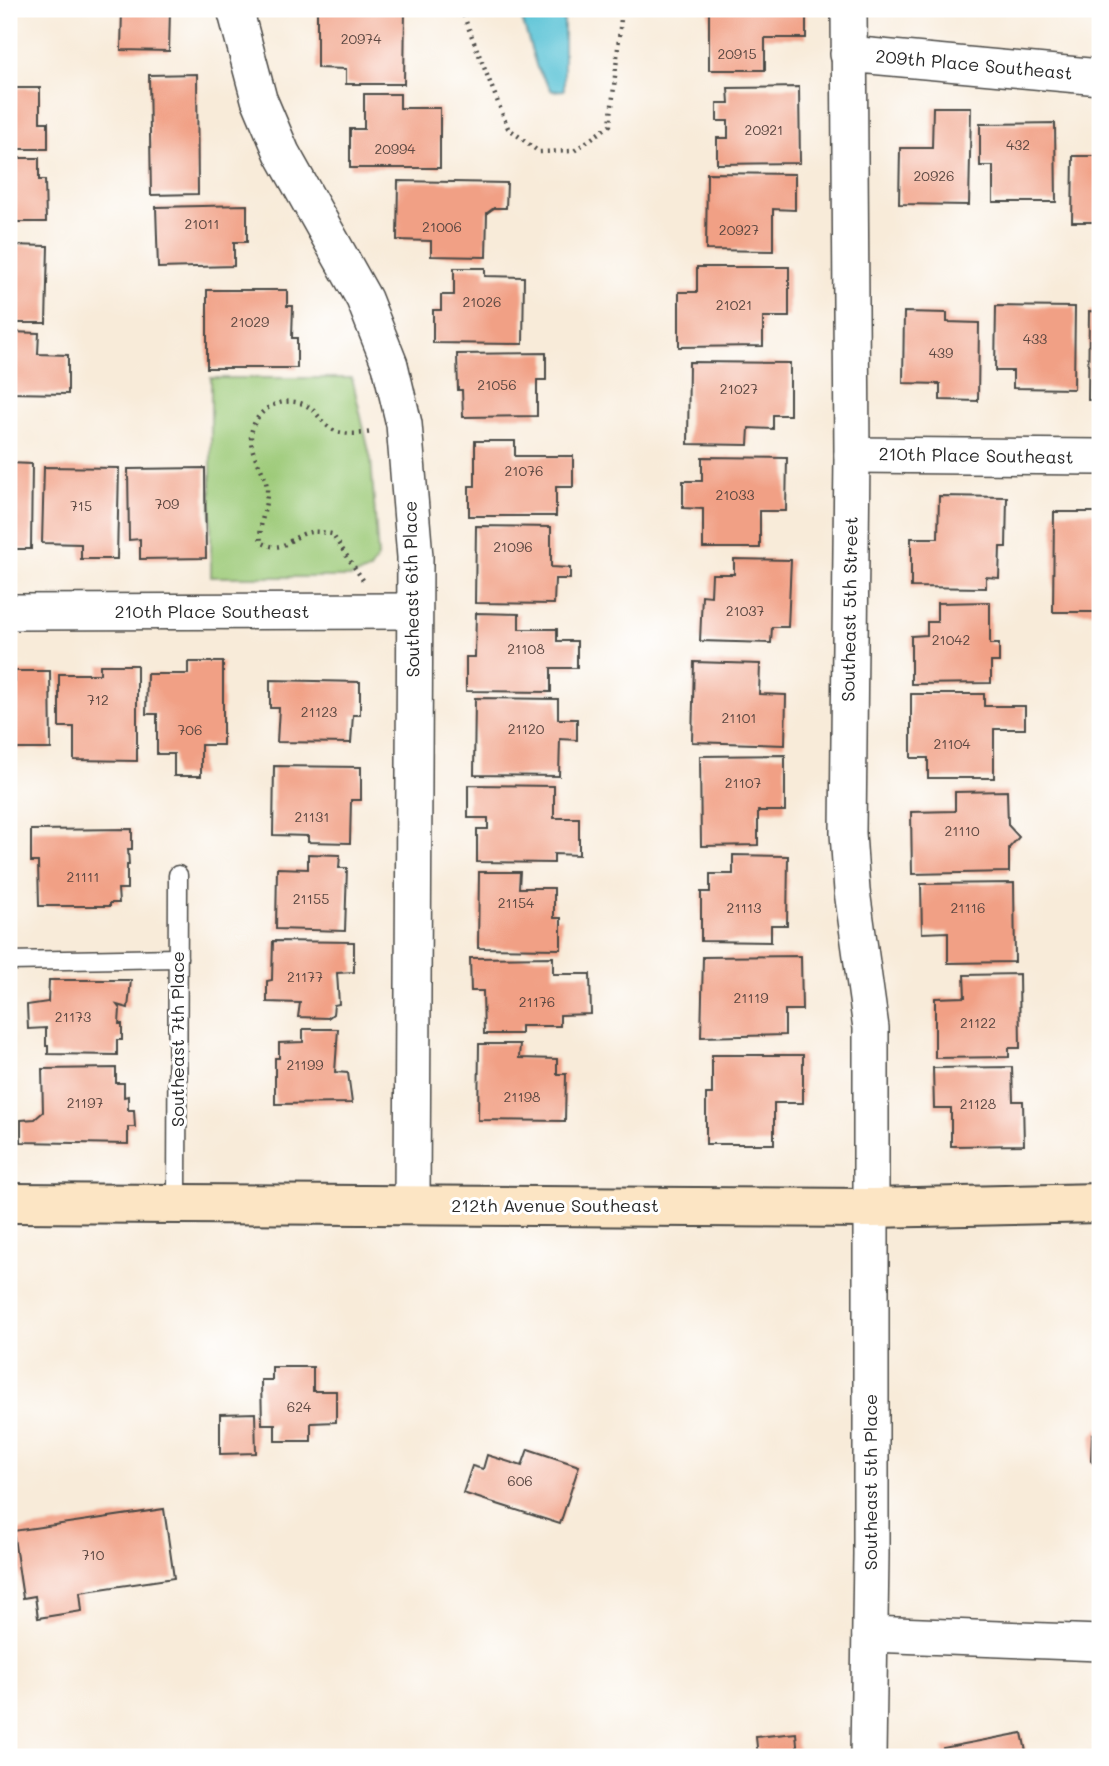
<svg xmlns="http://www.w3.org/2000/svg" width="1109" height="1766" font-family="Mali,sans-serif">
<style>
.green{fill:#9dca78;stroke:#647a52;stroke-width:2}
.water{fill:#5ac3d6;stroke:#427780;stroke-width:2}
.building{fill:#f1a085}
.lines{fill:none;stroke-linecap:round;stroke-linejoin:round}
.lane-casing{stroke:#4a4845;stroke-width:21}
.street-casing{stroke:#4a4845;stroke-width:38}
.secondary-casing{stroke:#4a4845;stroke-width:42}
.path{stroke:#4a4845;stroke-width:4.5;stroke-dasharray:2 5;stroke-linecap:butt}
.lane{stroke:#fff;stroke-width:18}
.street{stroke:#fff;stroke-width:35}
.secondary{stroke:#fce5c4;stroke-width:38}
.labels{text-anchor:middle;stroke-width:6;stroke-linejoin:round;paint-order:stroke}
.number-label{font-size:14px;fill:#5c4842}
.street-label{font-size:18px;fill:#2b2b2b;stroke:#fff}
</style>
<rect width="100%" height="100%" fill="#fff"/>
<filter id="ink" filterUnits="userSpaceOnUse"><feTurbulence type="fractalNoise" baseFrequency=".0143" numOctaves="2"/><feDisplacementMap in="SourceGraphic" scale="14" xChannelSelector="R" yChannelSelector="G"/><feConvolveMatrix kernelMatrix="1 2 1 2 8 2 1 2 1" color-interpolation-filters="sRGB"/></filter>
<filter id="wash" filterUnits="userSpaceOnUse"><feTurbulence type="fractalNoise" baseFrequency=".00686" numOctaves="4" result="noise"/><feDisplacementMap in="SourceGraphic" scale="28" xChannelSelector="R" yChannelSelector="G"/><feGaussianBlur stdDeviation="1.57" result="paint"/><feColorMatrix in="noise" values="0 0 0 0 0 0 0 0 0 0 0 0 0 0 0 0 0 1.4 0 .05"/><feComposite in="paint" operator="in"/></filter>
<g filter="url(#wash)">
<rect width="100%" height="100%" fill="#f8ebd9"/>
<polygon class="green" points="211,378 352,378 371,460 378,557 370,570 351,577 211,577"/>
<polygon class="water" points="519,9 564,9 564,90 552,91 537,68"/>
<g id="blocks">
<g class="building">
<polygon points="122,9 170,9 169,51 121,50"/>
<polygon points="317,9 405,9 404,84 346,84 346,69 317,68"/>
<polygon points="709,9 806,9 806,38 765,38 765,70 709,70"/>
<rect x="1019" y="9" width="81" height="3"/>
<polygon points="197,74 198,194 151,195 149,75"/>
<polygon points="799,87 800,163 717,164 717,138 728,138 728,121 717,121 717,103 729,103 728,88"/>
<polygon points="9,88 40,88 40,122 48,122 48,149 9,149"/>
<polygon points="364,94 400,94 400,108 440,108 440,168 350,168 350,129 364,129"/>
<polygon points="933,107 971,107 969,205 899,204 900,148 932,148"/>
<polygon points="1055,123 1056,202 993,202 993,166 980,166 980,124"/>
<polygon points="1073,156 1100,156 1100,222 1072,222"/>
<polygon points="9,158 39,158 39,180 45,180 46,222 9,222"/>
<polygon points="707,173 795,174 795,210 773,209 773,251 706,250"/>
<polygon points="398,181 507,183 506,208 494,208 487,213 486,257 431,256 431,241 397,240"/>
<polygon points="247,205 247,242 234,242 234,266 158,268 156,207"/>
<polygon points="9,245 48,246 46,323 9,323"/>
<polygon points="697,267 789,267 789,317 763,317 763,346 679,347 679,292 697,292"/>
<polygon points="454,268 485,268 485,276 524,277 523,344 433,343 433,310 441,310 441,295 454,295"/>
<polygon points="207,290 287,290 287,306 293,306 292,338 297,338 297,368 207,368"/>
<polygon points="996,306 1075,307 1074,389 1013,388 1013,371 995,371"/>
<polygon points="1089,311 1100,312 1100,400 1088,400"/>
<polygon points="904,312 947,313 947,322 979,323 978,401 940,400 940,384 903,383"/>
<polygon points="9,332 39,333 38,354 68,355 68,394 9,393"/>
<polygon points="546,353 546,380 537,380 537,416 463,417 462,390 458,390 457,354"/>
<polygon points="689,362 790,363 790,415 773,415 773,429 749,428 748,445 688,444"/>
<polygon points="475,441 515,441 515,456 573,456 573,487 556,487 556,516 469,516 469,486 475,486"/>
<polygon points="702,457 787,458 786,511 760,511 760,548 703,548 703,509 683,508 683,481 702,481"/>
<polygon points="9,463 32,464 31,549 9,549"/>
<polygon points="44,467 119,468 117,559 81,559 81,544 42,543"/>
<polygon points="205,468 206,558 140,559 140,539 129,540 128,469"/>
<polygon points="939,496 1007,497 1006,547 1000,547 999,578 986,577 986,588 911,587 911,538 938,538"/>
<polygon points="1054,512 1100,512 1100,612 1053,612"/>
<polygon points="476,526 551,527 551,567 570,568 570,579 555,579 554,604 475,603"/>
<polygon points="734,559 791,560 788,627 772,627 771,643 700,641 702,595 711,596 712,574 734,574"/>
<polygon points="990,602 990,644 999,644 999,662 991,662 991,683 911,684 911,636 927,635 927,622 937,622 937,603"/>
<polygon points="476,613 519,614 519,629 557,629 557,641 577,641 577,668 551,668 551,692 466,691 466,657 475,657"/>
<polygon points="188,662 223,662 223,745 201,745 201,776 174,776 174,754 157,754 157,714 146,714 147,674 188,674"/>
<polygon points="694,662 760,664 759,694 786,695 785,745 692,742"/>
<polygon points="100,665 137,665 137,761 74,760 74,727 59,727 59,674 100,674"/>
<polygon points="15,671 50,671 51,749 9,749 9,681 15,681"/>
<polygon points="270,680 360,682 360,715 353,715 351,743 277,742 279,708 270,708"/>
<polygon points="911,694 984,694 984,706 1025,706 1025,729 994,729 994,778 928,778 928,758 911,758"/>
<polygon points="475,698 558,699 558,719 577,719 577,740 560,739 559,776 474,775"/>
<polygon points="785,755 785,811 758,811 758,845 701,846 700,756"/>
<polygon points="274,766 361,767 361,800 351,800 350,843 308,842 308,836 273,835"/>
<polygon points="468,785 554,786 554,818 579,818 579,855 554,854 554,863 477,862 477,829 488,829 488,818 468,818"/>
<polygon points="1007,791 1008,825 1019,837 1009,848 1009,872 912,874 911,812 955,811 955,792"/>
<polygon points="132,829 132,849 128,849 129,865 127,865 127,889 118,889 119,903 110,903 110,906 39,906 38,862 31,862 31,830"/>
<polygon points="308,854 340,855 339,868 347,868 345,931 276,929 277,868 308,869"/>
<polygon points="733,855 788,856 787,925 771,925 771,942 701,941 701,892 710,892 710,874 733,874"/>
<polygon points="479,872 520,872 519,888 554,888 554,918 561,918 561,949 478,948"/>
<polygon points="1014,883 1015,962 948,963 948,932 922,933 921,884"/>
<polygon points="273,941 354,942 354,972 337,973 339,1004 334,1005 333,1014 328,1018 298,1017 300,1003 267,1002 267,981 272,980"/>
<polygon points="801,956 802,1010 785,1010 785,1035 701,1037 703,957"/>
<polygon points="553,957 553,974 590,974 591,1014 560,1015 560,1026 521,1026 521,1034 484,1034 483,991 471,991 470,958"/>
<polygon points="1019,974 1020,1048 1009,1048 1009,1057 935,1058 935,998 965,997 964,975"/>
<polygon points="49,980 131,980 128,1008 117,1005 120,1009 119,1024 122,1024 122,1040 117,1040 117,1055 48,1054 48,1046 46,1046 46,1028 28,1029 27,1005 48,1002"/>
<polygon points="303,1029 338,1029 335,1072 348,1073 352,1103 275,1104 275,1058 279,1058 279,1043 303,1042"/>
<polygon points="479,1044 520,1044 519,1058 557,1059 557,1074 566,1074 565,1121 478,1120"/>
<polygon points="712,1055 803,1055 803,1103 774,1103 774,1144 706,1144 706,1094 712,1094"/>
<polygon points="1012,1067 1013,1101 1023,1101 1024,1145 951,1146 951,1108 934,1108 933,1068"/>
<polygon points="116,1068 116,1083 124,1083 124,1097 128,1096 128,1110 134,1110 135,1127 128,1127 128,1144 21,1142 21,1120 35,1119 43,1112 42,1069"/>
<polygon points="272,1367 313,1367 313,1391 336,1391 336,1422 311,1423 311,1441 275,1441 275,1424 262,1424 261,1380 272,1380"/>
<polygon points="255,1413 256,1453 220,1454 220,1414"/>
<polygon points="1100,1427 1100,1471 1091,1461 1092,1435"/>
<polygon points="528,1449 579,1466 560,1524 463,1493 472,1466 483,1469 487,1455 522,1466"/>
<polygon points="164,1509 174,1578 80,1592 82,1611 38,1618 35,1596 23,1598 13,1531"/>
<polygon points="796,1733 798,1757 758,1757 756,1737"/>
<polygon points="1022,1733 1026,1751 1030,1757 944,1757 943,1748"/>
</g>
</g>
</g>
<g filter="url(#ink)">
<use href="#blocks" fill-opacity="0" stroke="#4a4845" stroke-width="2"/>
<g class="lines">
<g class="lane-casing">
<g id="lane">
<polyline points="9,961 178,958"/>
<polyline points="177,1204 178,875"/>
</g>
</g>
<g class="street-casing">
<g id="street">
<polyline points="235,9 259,99 282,153 364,299 390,365 404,424 415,557 412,1205"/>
<polyline points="849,9 852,455 848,833 852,891 871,1028 871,1554 868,1757"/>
<polyline points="848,54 1100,77"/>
<polyline points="852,455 1100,457"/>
<polyline points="9,612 414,611"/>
<polyline points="870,1634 1100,1643"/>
</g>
</g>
<g class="secondary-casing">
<polyline id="secondary" points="9,1203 872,1208 1100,1203"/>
</g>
<g class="path">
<polyline points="461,9 508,128 539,152 574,151 610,125 622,9"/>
<path d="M363 580 332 534C322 532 313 530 303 534 285 542 281 553 261 542 258 523 268 507 267 488 265 469 250 456 251 437 252 410 283 393 307 406 317 411 321 422 330 428 341 436 360 434 372 432"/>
</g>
<use href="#lane" class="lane"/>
<use href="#street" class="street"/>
<use href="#secondary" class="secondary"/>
</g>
</g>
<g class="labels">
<g class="number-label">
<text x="361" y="44">20974</text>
<text x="737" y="59">20915</text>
<text x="764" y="135">20921</text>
<text x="1018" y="150">432</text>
<text x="395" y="154">20994</text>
<text x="934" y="181">20926</text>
<text x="202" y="229">21011</text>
<text x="442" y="232">21006</text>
<text x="739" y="235">20927</text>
<text x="482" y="307">21026</text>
<text x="734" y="310">21021</text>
<text x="250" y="327">21029</text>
<text x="1035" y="344">433</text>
<text x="941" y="358">439</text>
<text x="497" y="390">21056</text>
<text x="739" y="394">21027</text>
<text x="524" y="476">21076</text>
<text x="735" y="500">21033</text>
<text x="167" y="509">709</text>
<text x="81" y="511">715</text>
<text x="513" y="552">21096</text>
<text x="745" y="616">21037</text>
<text x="951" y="645">21042</text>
<text x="526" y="654">21108</text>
<text x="98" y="705">712</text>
<text x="319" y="717">21123</text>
<text x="739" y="723">21101</text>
<text x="526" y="734">21120</text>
<text x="190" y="735">706</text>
<text x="952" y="749">21104</text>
<text x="743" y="788">21107</text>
<text x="312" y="822">21131</text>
<text x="962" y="836">21110</text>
<text x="83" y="882">21111</text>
<text x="311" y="904">21155</text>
<text x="516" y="908">21154</text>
<text x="744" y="913">21113</text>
<text x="968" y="913">21116</text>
<text x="305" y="982">21177</text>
<text x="751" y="1003">21119</text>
<text x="537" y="1007">21176</text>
<text x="73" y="1022">21173</text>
<text x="978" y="1028">21122</text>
<text x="305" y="1070">21199</text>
<text x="522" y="1102">21198</text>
<text x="85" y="1108">21197</text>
<text x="978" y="1109">21128</text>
<text x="299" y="1412">624</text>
<text x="520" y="1486">606</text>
<text x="93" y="1560">710</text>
</g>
<g class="street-label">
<text transform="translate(974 65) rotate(5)" y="6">209th Place Southeast</text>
<text transform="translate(976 456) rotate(1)" y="6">210th Place Southeast</text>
<text transform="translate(412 589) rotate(-91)" y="6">Southeast 6th Place</text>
<text transform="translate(850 609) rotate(-89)" y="6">Southeast 5th Street</text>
<text x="212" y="618">210th Place Southeast</text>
<text transform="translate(178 1039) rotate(-90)" y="6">Southeast 7th Place</text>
<text x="555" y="1212">212th Avenue Southeast</text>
<text transform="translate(871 1482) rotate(-90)" y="6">Southeast 5th Place</text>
</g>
</g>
<rect width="1109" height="1766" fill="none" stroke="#fff" stroke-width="35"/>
</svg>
